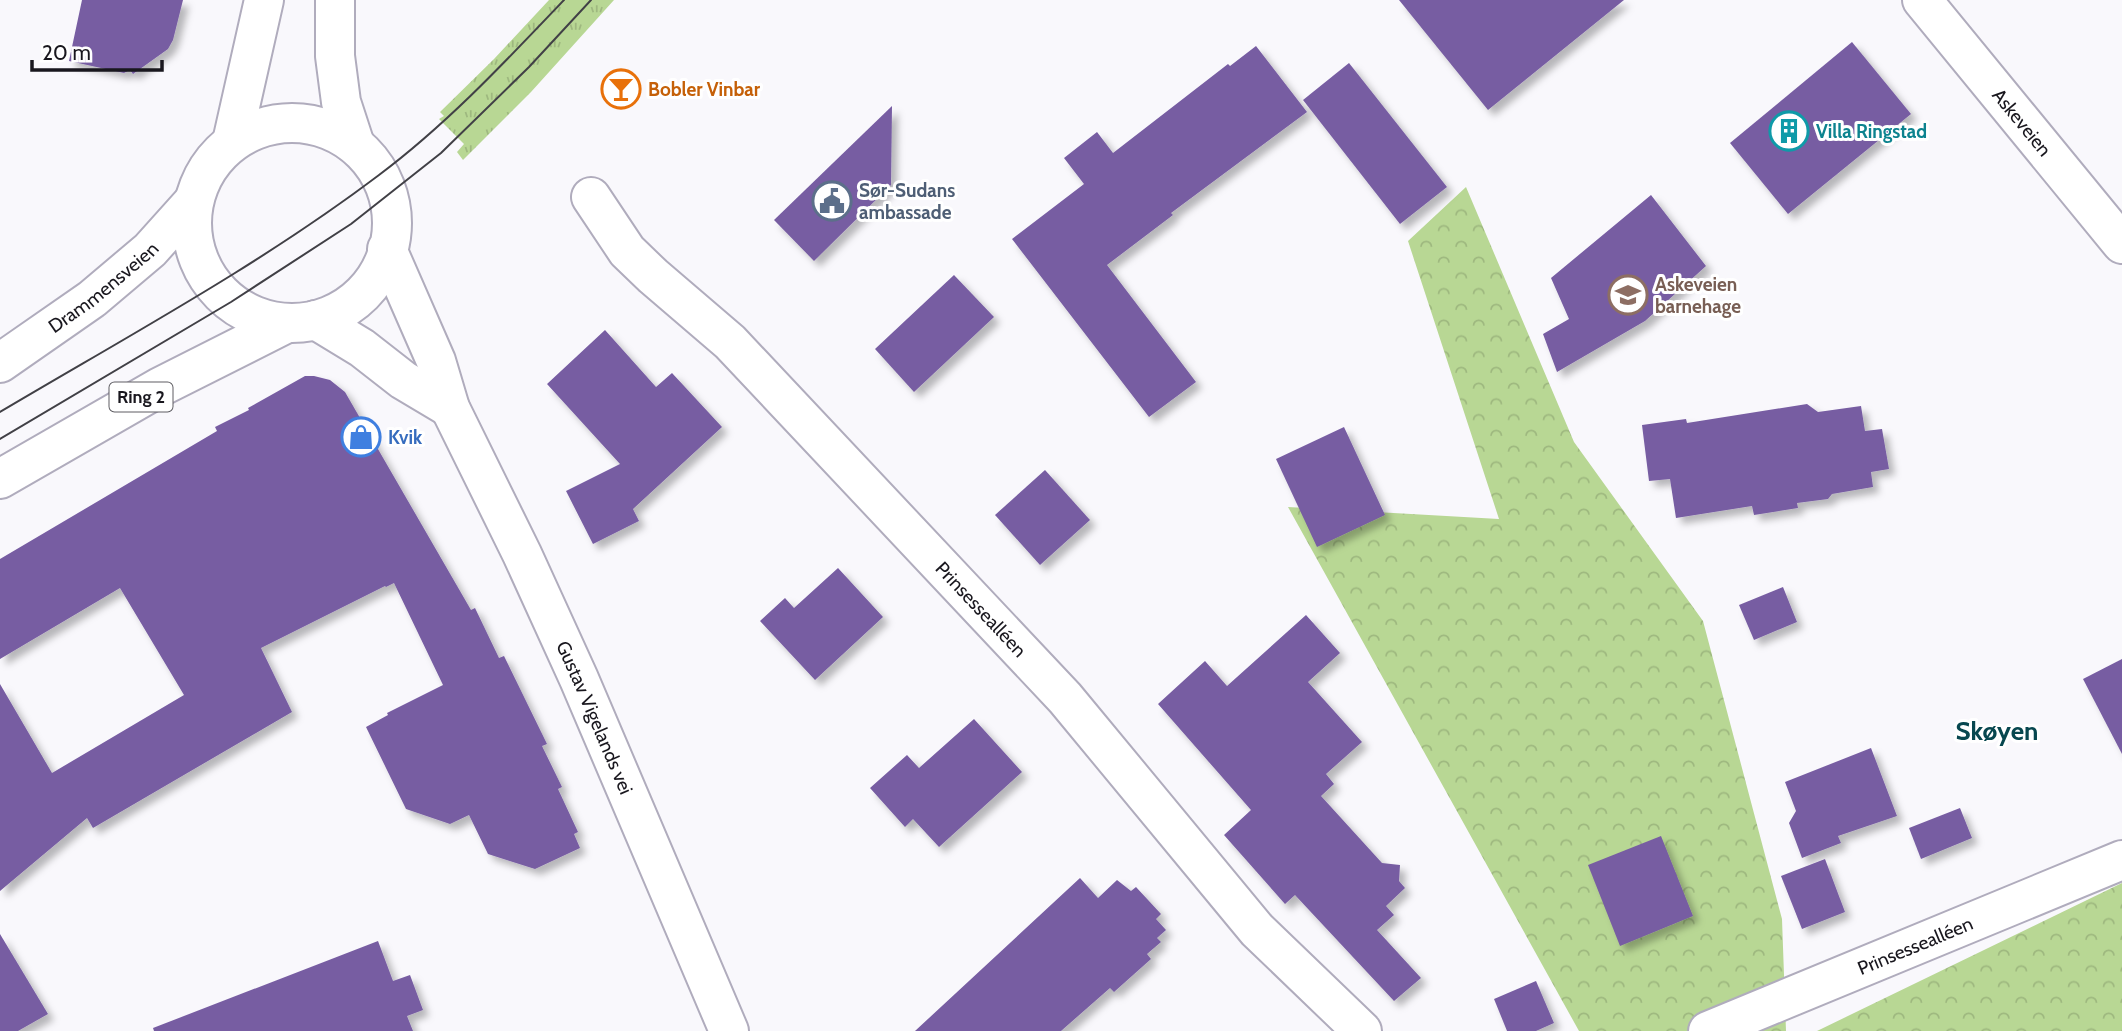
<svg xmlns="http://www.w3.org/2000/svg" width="2122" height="1031" font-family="Cabin,sans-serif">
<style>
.grass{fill:url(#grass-tufts)}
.forest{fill:url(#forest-crowns)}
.building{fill:#775da2;filter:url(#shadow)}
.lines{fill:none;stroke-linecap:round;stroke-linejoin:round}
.minor-casing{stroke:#b0acbd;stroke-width:42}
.major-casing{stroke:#b0acbd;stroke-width:42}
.minor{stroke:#fff;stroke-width:38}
.major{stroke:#fff;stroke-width:38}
.tram{stroke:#414046;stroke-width:2}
.labels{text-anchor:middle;stroke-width:6;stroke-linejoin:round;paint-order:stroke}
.shield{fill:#fff;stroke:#5e5d62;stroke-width:2}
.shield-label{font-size:18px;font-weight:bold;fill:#19171e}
.food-label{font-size:19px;font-weight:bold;fill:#c56008;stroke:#fff;text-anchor:start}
.street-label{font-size:19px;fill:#19171e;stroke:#fff}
.culture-label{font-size:19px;font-weight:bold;fill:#0d838f;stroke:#fff;text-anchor:start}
.service-label{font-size:19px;font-weight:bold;fill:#4e5e75;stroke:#fff;text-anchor:start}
.education-label{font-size:19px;font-weight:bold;fill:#785e54;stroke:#fff;text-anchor:start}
.shop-label{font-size:19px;font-weight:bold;fill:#366cbe;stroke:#fff;text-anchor:start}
.district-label{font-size:26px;font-weight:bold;fill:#07474f;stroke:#fff}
</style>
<defs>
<pattern id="grass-tufts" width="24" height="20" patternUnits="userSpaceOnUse" patternTransform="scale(1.75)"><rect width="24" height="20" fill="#b8d794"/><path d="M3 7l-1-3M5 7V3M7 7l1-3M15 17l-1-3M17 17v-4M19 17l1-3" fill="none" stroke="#9eb87f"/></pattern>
<pattern id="forest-crowns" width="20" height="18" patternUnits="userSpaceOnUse" patternTransform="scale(1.75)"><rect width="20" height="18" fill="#b8d794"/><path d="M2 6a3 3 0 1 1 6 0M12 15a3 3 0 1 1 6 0" fill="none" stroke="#9eb87f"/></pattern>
<filter id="shadow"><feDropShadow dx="6" dy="6" stdDeviation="3.5" flood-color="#0004"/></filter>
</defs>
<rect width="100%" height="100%" fill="#f9f8fc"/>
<polygon class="grass" points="549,0 614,0 531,92 463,160 457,152 464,144 439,119 444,116 440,112 494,59"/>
<g class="forest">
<polygon points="1466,187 1574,442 1703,621 1782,919 1786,1031 1579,1031 1288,507 1499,519 1408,241"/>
<polygon points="2122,883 2122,1031 1817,1031"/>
</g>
<g class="building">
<polygon points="82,0 183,0 173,40 168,49 133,74 130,70 124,73 69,61"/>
<polygon points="1399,0 1624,0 1488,110"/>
<polygon points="1852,42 1911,114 1788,214 1730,143"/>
<polygon points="1256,46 1307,112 1171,213 1173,215 1107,265 1196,382 1149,417 1012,239 1084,184 1064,158 1097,132 1113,153 1228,64 1230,66"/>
<polygon points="1349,63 1447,187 1400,224 1303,100"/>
<polygon points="892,106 891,185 814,261 774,220"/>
<polygon points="1651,195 1706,266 1645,321 1557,372 1543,334 1569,319 1551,278"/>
<polygon points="954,275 994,317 914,392 875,349"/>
<polygon points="605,330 656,387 672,373 722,427 633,509 639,521 593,544 566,491 620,464 547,384"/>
<polygon points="305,376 314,376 330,380 345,392 471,610 475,608 499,658 504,656 547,744 542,746 562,787 558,789 578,832 574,834 580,848 535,869 488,854 469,815 450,824 406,809 366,727 388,715 387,713 443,685 394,583 386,587 385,586 261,648 292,712 93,828 87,818 0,891 0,684 52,773 184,695 120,588 0,659 0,559 217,431 215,427 249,410 248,408"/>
<polygon points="1807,404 1818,412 1861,406 1865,431 1882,429 1889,469 1871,472 1873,487 1832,494 1828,499 1797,503 1798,508 1754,515 1752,506 1676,518 1670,479 1649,481 1642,425 1686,419 1687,423"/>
<polygon points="1344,427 1385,515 1317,547 1276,459"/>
<polygon points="1045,470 1090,520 1040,565 995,515"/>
<polygon points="838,568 883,617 815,680 760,621 785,598 794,608"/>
<polygon points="1783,587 1797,622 1754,640 1739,605"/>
<polygon points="1306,615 1340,653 1308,682 1362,742 1326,774 1334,784 1321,796 1382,863 1400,865 1399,881 1405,888 1386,906 1394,915 1377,930 1421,978 1394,1001 1295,895 1285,904 1224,835 1251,810 1158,704 1205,661 1227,686"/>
<polygon points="2122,659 2122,754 2083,679"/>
<polygon points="974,719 1022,772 939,847 913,819 905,827 870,788 907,755 919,768"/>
<polygon points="1871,748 1897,816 1838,836 1841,843 1802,858 1789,823 1796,811 1785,782"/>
<polygon points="1960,808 1972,838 1921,859 1909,828"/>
<polygon points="1661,836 1693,916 1620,946 1588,865"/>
<polygon points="1825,859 1845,912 1802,929 1781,876"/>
<polygon points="1080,878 1098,898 1117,880 1131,891 1136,887 1161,914 1156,919 1166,930 1157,938 1161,942 1147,954 1151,959 1114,992 1110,988 1061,1031 915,1031"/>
<polygon points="0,934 48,1014 18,1031 0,1031"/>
<polygon points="378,941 393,981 410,975 423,1010 407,1016 413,1031 154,1031 153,1028"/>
<polygon points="1536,981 1554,1023 1536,1031 1507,1031 1494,999"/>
</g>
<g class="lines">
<g class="minor-casing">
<g id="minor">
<path id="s1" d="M1922 0 2122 244"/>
<path id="s2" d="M591 197 627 251 653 276 730 342 1065 698 1257 930 1362 1031"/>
<path id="s3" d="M387 249 436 361 450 408 522 554 579 679 729 1031"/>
<polyline points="316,320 362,348 403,380 450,408"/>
<path id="s4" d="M1708 1031 2122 860"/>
</g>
</g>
<g class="major-casing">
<g id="major">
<polyline points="335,0 335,56 341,102 355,145"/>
<circle cx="292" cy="223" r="100"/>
<polyline points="232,142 264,0"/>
<path id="s5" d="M0 363 92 299 150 250 194 201"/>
<polyline points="0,479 160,387 287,323"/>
</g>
</g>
<use href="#minor" class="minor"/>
<use href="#major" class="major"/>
<g class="tram">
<path d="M0 412C128 336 260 265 379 175 447 124 505 62 564 0"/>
<polyline points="0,439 231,302 351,224 441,153 529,67 591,0"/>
</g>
</g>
<defs>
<g id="bar-ring" transform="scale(2.0125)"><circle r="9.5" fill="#fff" stroke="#e8710a" stroke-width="1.5"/><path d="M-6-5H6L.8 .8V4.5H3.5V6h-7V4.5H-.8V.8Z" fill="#e8710a"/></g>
<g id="building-ring" transform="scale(2.0125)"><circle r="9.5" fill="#fff" stroke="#0f9aa8" stroke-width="1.5"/><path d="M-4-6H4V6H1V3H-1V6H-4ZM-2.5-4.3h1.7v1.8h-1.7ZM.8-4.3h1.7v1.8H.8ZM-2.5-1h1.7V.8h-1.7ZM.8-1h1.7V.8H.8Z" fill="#0f9aa8"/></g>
<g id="civic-ring" transform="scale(2.0125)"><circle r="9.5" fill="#fff" stroke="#5c6f8a" stroke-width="1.5"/><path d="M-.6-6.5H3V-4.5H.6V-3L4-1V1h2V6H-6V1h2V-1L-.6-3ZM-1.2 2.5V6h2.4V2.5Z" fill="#5c6f8a"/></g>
<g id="school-ring" transform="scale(2.0125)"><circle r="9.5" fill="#fff" stroke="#8d6e63" stroke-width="1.5"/><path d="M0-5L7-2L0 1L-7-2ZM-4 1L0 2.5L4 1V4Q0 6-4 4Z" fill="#8d6e63"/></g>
<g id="shop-ring" transform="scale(2.0125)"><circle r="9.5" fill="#fff" stroke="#3f7fe0" stroke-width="1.5"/><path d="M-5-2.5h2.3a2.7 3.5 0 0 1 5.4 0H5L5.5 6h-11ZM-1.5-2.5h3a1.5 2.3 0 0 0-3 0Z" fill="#3f7fe0"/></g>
</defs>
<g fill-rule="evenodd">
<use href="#bar-ring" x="621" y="89"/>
<use href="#building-ring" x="1789" y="131"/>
<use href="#civic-ring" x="832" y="201"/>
<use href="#school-ring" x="1628" y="295"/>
<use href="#shop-ring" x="361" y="437"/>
</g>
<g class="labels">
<rect class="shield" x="109.5" y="382.5" width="63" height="29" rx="5"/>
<g class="shield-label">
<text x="141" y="403">Ring 2</text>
</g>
<g class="food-label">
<text x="648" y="96">Bobler Vinbar</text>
</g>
<g class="street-label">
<text dy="7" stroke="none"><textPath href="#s1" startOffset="158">Askeveien</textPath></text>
<text dy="7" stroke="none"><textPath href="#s5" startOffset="128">Drammensveien</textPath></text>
<text dy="7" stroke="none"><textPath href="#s2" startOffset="569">Prinsessealléen</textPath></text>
<text dy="7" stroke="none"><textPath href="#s3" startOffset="513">Gustav Vigelands vei</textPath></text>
<text dy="7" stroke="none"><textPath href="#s4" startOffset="224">Prinsessealléen</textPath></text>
</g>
<g class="culture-label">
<text x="1816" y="138">Villa Ringstad</text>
</g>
<g class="service-label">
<text x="859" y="197">Sør-Sudans<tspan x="859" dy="22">ambassade</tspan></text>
</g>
<g class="education-label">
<text x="1655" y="291">Askeveien<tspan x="1655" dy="22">barnehage</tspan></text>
</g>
<g class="shop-label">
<text x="388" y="444">Kvik</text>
</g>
<g class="district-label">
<text x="1997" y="740">Skøyen</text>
</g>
</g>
<path d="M32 60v10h130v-10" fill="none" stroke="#19171e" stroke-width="3.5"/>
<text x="42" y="60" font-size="21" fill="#19171e" stroke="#ffffff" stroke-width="5" paint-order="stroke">20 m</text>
</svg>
